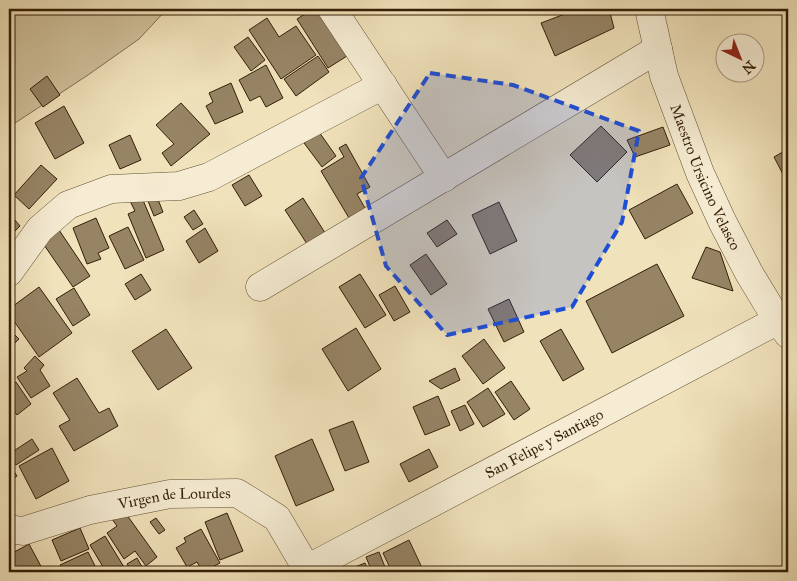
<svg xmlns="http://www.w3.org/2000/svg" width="797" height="581" font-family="'IM FELL Great Primer',serif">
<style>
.green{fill:#d0c19c;stroke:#827052}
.building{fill:#968465;stroke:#341f07}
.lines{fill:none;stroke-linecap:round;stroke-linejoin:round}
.minor-casing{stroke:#635034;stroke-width:29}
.tertiary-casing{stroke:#635034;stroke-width:29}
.minor{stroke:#f5ecd3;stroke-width:28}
.tertiary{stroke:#f5ecd3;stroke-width:28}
.marked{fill:#1d4ed8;fill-opacity:0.2;stroke:#1d4ed8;stroke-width:4;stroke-dasharray:10 6;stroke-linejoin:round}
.labels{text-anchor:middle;stroke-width:4.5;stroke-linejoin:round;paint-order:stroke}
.street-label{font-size:15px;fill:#341f07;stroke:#f5ecd3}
</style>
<rect width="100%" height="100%" fill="#f0e2bb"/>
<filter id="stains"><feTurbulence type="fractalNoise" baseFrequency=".004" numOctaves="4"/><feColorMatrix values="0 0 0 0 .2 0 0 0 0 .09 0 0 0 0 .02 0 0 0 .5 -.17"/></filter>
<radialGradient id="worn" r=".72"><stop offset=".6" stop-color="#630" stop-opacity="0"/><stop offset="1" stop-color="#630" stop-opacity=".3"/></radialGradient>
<polygon class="green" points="9,9 167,9 139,39 88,75 9,127"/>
<g class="building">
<polygon points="235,9 250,9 238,15"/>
<polygon points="313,9 318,9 347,56 328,68 297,19"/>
<polygon points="578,9 609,9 614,28 555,56 541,23"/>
<polygon points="267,18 279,37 296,26 316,55 281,79 249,30"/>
<polygon points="248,37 265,60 251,71 234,47"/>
<polygon points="318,56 329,72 296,96 284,79"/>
<polygon points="266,65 283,98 266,107 260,96 250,101 239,80"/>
<polygon points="47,76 60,95 43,107 30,89"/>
<polygon points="231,83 243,112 215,124 206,106 213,102 209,93"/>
<polygon points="181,103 210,134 171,166 162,153 174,144 156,125"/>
<polygon points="64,106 84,143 55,159 35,123"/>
<polygon points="601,126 627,152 597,182 570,155"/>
<polygon points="663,127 670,145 635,157 627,140"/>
<polygon points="319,132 336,156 322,167 304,143"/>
<polygon points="130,135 141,160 120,169 109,145"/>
<polygon points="346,144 370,187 357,194 365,208 349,218 321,171 344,157 339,148"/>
<polygon points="788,149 788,184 774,157"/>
<polygon points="41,165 57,179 29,209 14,195"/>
<polygon points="249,175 262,196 245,206 232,185"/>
<polygon points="677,184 693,213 645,239 629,210"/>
<polygon points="140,193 164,250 146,258 128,214 135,211 129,199"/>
<polygon points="157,197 163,212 154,216 148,201"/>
<polygon points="303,198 327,236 309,247 285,210"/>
<polygon points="499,202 517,241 490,254 472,215"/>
<polygon points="194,210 203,224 193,230 184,217"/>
<polygon points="9,213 20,226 9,237"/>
<polygon points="96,218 109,248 98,253 101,259 87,264 73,228"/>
<polygon points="447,220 457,234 437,247 427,233"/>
<polygon points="128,227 144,260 125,269 109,236"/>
<polygon points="205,228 218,251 199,263 186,241"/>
<polygon points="59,230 90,276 73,287 42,242"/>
<polygon points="706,247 720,252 733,291 692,278"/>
<polygon points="426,254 447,284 431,295 410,265"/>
<polygon points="657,264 684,316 612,353 586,301"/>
<polygon points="141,274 151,290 135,300 125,284"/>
<polygon points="360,274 386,315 365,328 339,287"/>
<polygon points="395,286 410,312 394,321 379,295"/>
<polygon points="39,287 72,333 39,357 9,314 9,309"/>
<polygon points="74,288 90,315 73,326 56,299"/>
<polygon points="509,299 524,332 504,342 488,309"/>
<polygon points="356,328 381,369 348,391 322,349"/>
<polygon points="9,329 19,339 9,349"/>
<polygon points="166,329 192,368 158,390 132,351"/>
<polygon points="561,329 584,369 563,381 540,341"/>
<polygon points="484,339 505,368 483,384 462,356"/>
<polygon points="35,356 44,365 40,370 50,386 31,398 17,377 27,371 24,368"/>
<polygon points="455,368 460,380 441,389 429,381"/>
<polygon points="77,378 99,413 109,408 118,426 74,451 59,426 70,420 53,393"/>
<polygon points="511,381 530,409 514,420 495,392"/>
<polygon points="16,382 31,404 17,415 9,403 9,387"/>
<polygon points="488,388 505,414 483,427 467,402"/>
<polygon points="438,396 450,425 425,435 413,407"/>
<polygon points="465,405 474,424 460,431 451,411"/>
<polygon points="353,421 369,462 345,471 329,430"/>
<polygon points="32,439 39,450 16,465 9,454"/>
<polygon points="312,439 334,490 296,506 275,456"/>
<polygon points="52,448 69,481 36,499 19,466"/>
<polygon points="429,449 438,467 409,482 400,464"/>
<polygon points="9,464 17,476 9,482"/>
<polygon points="124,511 157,557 146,566 135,551 124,559 107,533 117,526 112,519"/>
<polygon points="227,513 243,551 220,560 205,522"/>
<polygon points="156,518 165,530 159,534 150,522"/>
<polygon points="80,528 89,549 61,561 52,540"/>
<polygon points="201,529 220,563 203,572 197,562 187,567 176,548 186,542 184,538"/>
<polygon points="105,536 127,572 106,572 90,545"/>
<polygon points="409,540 424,572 392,572 383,553"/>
<polygon points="29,544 43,570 38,572 10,572 9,569 9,555"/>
<polygon points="88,552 98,572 64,572 60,565"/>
<polygon points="379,552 387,572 372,572 366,557"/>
<polygon points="137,558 145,572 132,572 127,564"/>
<polygon points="365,563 369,572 342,572"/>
<polygon points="57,567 59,572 45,572"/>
</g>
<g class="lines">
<g class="minor-casing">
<g id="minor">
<polyline points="332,9 444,178"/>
<polyline points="9,272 40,229 68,205 111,189 179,186 209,177 383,85"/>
<polyline points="260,287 658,49"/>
<path id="s1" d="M9 529 23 531 90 510 170 494 237 493 277 518 307 569"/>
<path id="s2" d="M301 572 788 315"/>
</g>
</g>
<g class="tertiary-casing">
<g id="tertiary">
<path id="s3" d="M649 9 664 76 700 173 722 221 749 273 778 321 788 334"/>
</g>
</g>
<use href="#minor" class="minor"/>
<use href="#tertiary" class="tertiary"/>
</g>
<path class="marked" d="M430 73 513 85 639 131 622 222 572 307 447 335 386 266 361 178Z"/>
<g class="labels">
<g class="street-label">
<text dy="5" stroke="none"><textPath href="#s3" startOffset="178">Maestro Ursicino Velasco</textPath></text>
<text dy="5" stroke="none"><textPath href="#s2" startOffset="275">San Felipe y Santiago</textPath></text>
<text dy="5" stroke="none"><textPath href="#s1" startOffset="170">Virgen de Lourdes</textPath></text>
</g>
</g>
<rect width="797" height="581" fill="none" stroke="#f0e2bb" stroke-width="30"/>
<rect x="10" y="10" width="777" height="561" fill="none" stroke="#341f07" stroke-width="2.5"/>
<rect x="15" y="15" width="767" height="551" fill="none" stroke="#341f07"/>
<g transform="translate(740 58) rotate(137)"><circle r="24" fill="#f5ecd3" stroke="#a89a81"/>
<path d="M0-4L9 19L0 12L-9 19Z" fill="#8f2418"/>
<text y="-8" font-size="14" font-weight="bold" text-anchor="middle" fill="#341f07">N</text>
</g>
<rect width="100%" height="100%" filter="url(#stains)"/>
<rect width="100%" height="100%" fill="url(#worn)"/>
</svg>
